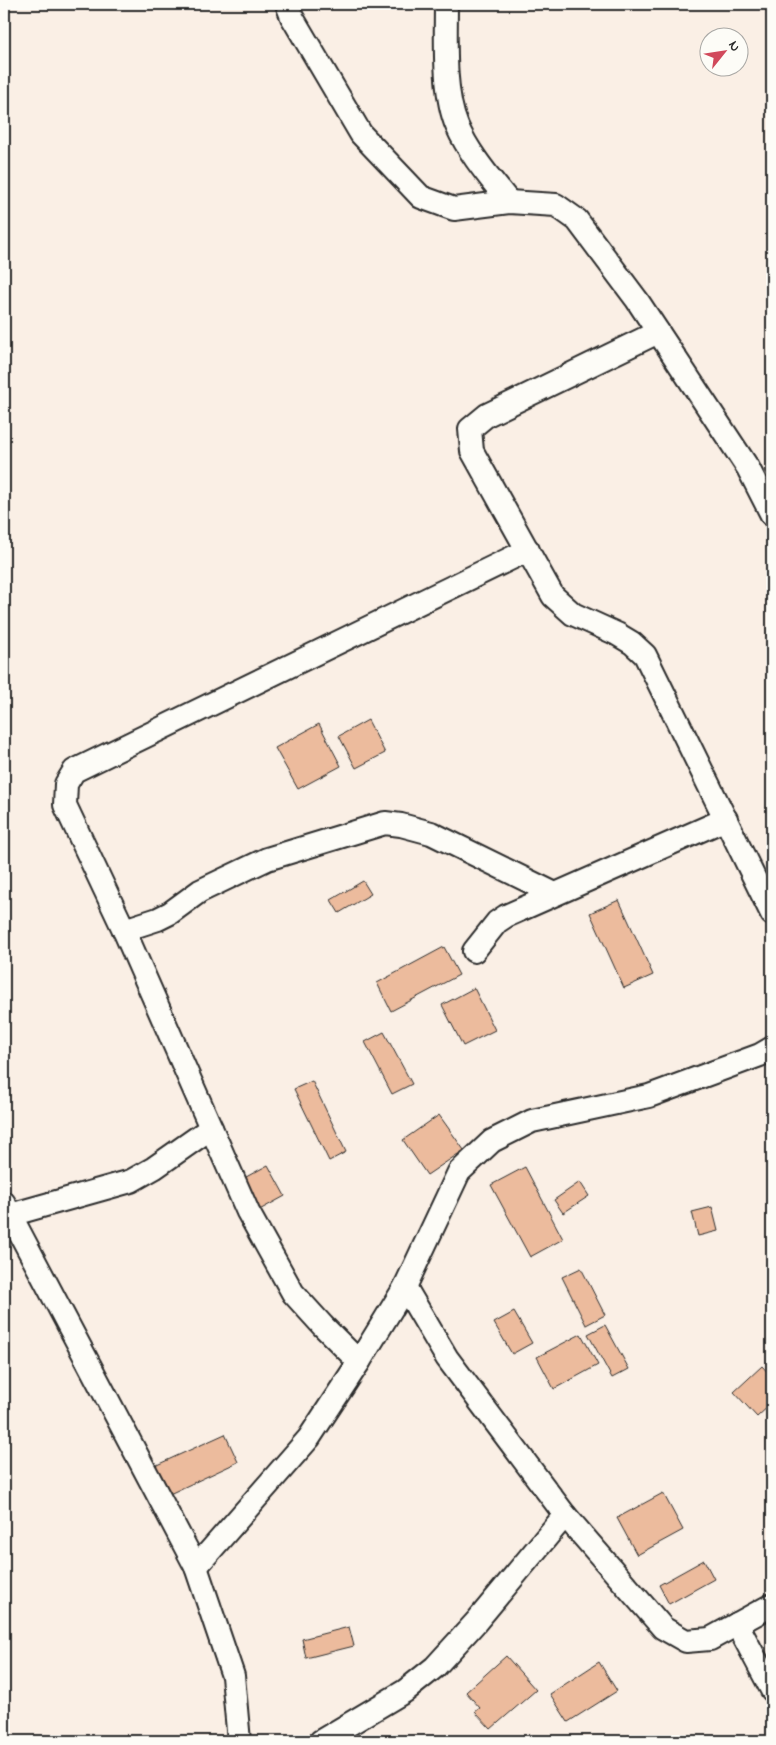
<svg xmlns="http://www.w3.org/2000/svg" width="776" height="1745" font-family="'Indie Flower',sans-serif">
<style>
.building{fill:#ecbb9d;stroke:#2b2b2b}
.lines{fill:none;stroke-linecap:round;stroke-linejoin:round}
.minor-casing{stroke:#2b2b2b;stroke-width:26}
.minor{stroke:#fdfcf7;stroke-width:22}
</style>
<rect width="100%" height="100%" fill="#faefe5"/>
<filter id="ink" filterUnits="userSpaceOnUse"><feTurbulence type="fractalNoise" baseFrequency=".02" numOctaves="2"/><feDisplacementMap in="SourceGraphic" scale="10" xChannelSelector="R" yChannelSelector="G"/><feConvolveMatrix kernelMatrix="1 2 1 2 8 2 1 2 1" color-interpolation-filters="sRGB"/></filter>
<g filter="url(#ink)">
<g class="building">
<polygon points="368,720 385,753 356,768 339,736"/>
<polygon points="319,724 341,766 298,789 275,748"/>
<polygon points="363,881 371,894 339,913 331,900"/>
<polygon points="619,900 653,975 624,988 590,913"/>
<polygon points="444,947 459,975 391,1011 377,983"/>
<polygon points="474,988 495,1030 463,1046 442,1005"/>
<polygon points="384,1032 412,1084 392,1094 365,1042"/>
<polygon points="312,1081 346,1152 329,1161 294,1089"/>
<polygon points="439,1115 464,1150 427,1175 403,1140"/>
<polygon points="268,1165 285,1196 254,1213 237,1182"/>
<polygon points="525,1167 563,1239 530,1257 491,1185"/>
<polygon points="580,1182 589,1196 563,1213 554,1200"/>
<polygon points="712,1207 718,1231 698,1236 692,1212"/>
<polygon points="581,1268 605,1315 586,1325 562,1277"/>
<polygon points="514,1312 532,1343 512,1354 494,1323"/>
<polygon points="605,1325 629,1369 612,1378 588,1334"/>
<polygon points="581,1334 598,1365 554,1389 537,1357"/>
<polygon points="762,1366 772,1377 772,1403 757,1417 734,1392"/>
<polygon points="225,1434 238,1462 161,1498 148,1469"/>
<polygon points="663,1493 683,1530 637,1555 617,1518"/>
<polygon points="704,1560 714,1579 669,1604 659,1585"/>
<polygon points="349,1627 354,1646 306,1658 302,1639"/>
<polygon points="506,1656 536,1690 491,1729 475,1712 480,1708 466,1692"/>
<polygon points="599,1662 617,1691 568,1722 550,1694"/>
<polygon points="119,1736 214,1739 214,1741 118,1741"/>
</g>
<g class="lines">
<g class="minor-casing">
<g id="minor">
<polyline points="287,4 292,17 361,134 421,197 454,209 509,202 556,205 577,220 637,300 748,468 772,515"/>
<path d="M446 4C446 40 443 93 457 126 469 154 491 179 509 202"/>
<polyline points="658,332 487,415 470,429 472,451 553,596 573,614 617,634 632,643 645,655 772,914"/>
<polyline points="124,930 158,919 170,913 200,891 267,859 385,823 401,825 431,833 555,894"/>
<polyline points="474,951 497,922 506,916 726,819"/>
<polyline points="4,1203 196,1567 233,1676 239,1741"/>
<polyline points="10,1215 131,1181 154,1168 211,1128"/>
<polyline points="405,1287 447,1358 565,1515 663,1628 686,1641 710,1639 772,1605"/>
<polyline points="359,1362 323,1326 293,1293 248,1212 124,930 65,805 66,784 74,771 528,550"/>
<polyline points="196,1567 309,1438 359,1362 405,1287 459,1172 492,1141 532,1121 649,1096 760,1055 772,1048"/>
<polyline points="737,1624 772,1690"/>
<polyline points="321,1741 405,1691 435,1667 476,1622 565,1515"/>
</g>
</g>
<use href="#minor" class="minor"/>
</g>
</g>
<rect width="776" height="1745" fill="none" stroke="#fdfcf7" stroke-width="20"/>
<rect x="10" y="10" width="756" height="1725" fill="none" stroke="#2b2b2b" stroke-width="2" filter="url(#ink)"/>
<g transform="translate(724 52) rotate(60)"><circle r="24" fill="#fdfcf7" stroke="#a9a8a5"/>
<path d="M0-4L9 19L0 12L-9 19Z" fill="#d1495b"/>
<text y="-8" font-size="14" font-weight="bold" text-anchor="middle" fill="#2b2b2b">N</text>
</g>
</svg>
